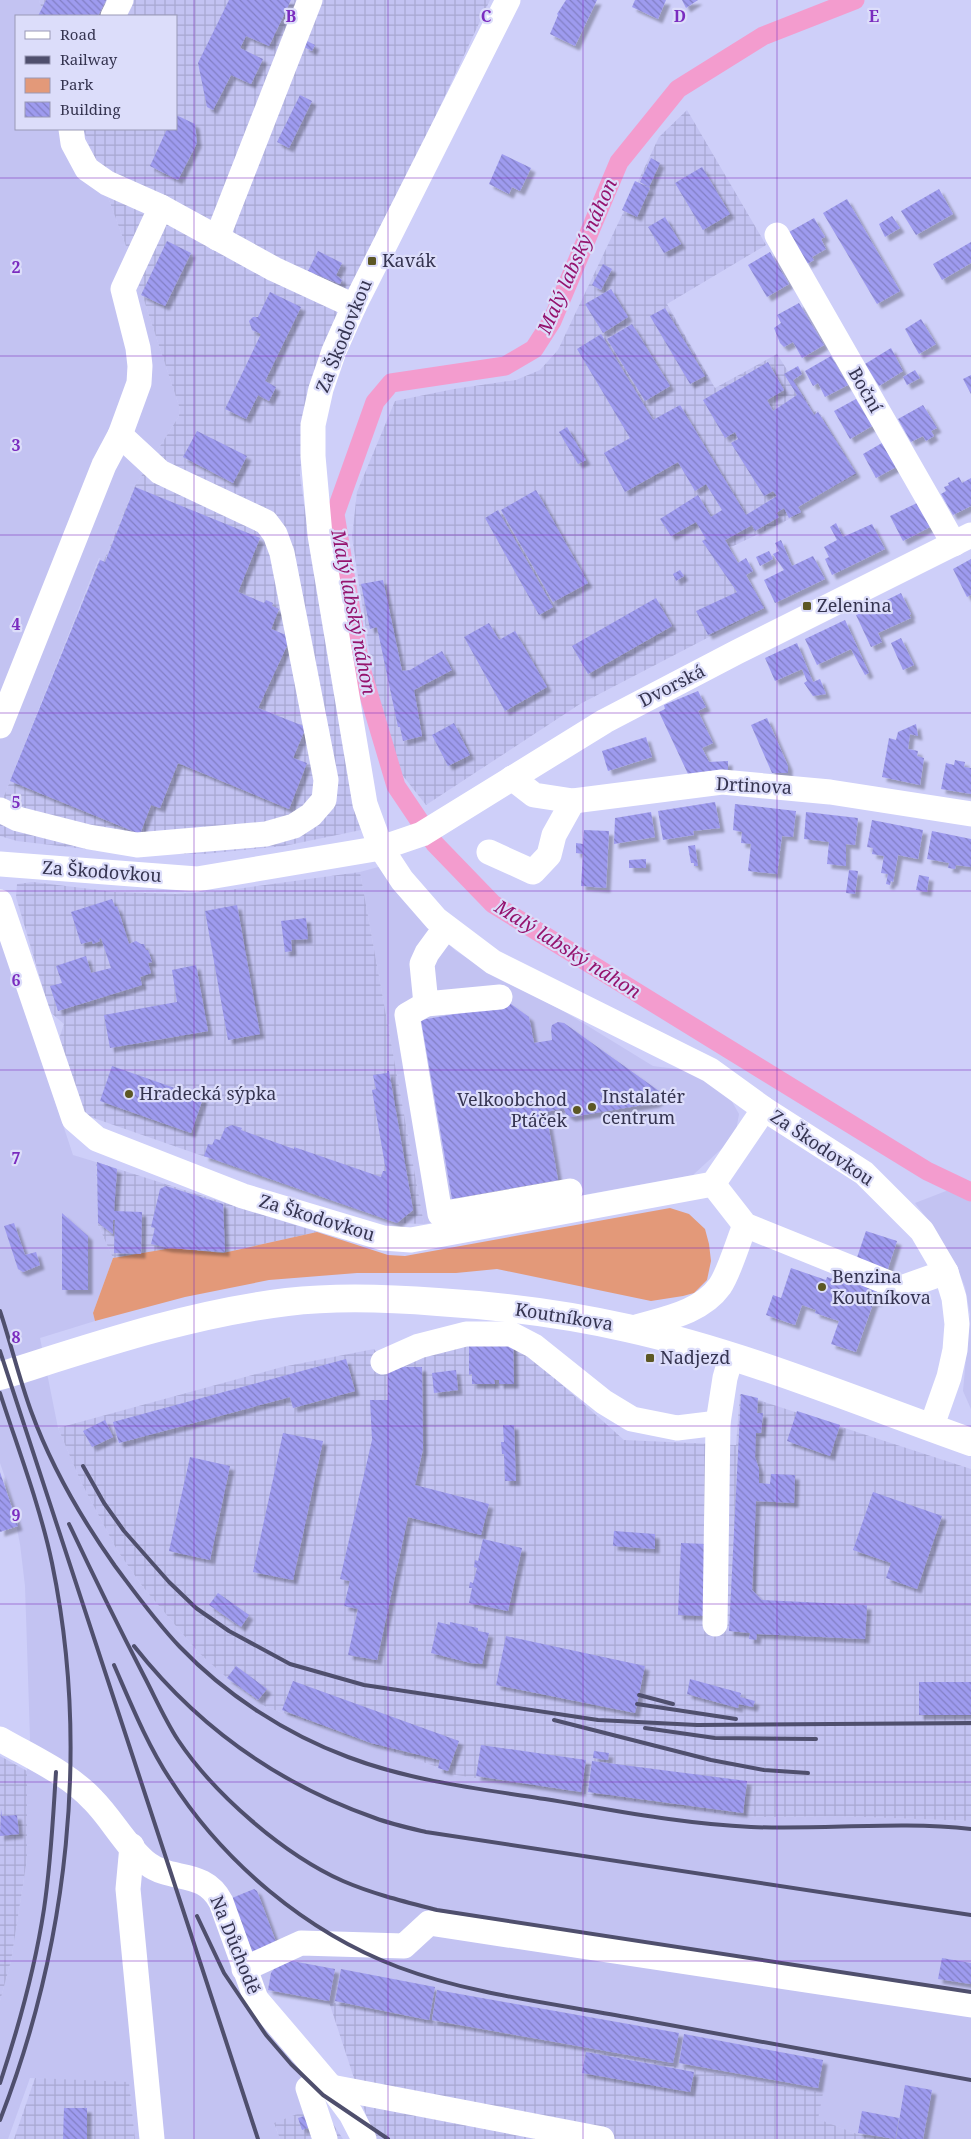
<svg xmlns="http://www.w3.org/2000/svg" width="971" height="2139" font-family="'Noto Serif',serif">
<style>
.built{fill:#c3c3f2}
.industrial{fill:url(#industrial-grid)}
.green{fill:#e39979}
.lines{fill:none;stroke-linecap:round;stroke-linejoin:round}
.canal{stroke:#f39cce;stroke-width:19}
.building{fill:url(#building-back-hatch);filter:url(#shadow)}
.minor{stroke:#fff;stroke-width:25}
.major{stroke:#fff;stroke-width:28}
.rail{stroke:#4f4f6d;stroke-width:4}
.grid{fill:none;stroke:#7b2cbf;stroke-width:1;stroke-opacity:0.55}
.poi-dot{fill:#5c5724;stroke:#dcddfa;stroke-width:2}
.labels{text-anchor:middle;stroke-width:4.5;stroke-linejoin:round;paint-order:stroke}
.poi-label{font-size:18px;fill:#353450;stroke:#dcddfa;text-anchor:start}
.street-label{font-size:18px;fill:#353450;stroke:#dcddfa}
.water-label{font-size:19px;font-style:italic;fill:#95136e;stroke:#dcddfa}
.grid-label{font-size:16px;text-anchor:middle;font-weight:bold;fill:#7b2cbf;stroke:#dcddfa;stroke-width:4.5;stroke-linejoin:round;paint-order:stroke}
</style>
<defs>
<pattern id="industrial-grid" width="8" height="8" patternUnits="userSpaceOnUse" patternTransform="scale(1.25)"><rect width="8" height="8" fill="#c3c3f2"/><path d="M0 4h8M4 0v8" fill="none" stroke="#a8a8d1"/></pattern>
<pattern id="building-back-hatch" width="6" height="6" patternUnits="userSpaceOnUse" patternTransform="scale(1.25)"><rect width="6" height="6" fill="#9e9bef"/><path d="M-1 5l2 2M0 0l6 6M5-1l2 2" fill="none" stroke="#827fc4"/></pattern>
<filter id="shadow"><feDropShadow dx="4.5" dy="4.5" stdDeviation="1" flood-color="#0004"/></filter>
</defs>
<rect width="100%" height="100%" fill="#cecff9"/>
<g class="built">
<polygon points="0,0 39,0 44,16 16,16 16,129 83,129 127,249 180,409 179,416 135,486 104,560 99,558 0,806"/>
<polygon points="382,866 422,920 456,951 478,965 565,1012 653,1066 692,1071 730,1098 739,1114 736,1131 730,1141 693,1175 424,1224 360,872"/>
<polygon points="0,935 73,1155 96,1162 98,1225 113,1258 93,1313 95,1321 40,1338 58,1428 81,1482 117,1550 143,1587 198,1652 266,1707 437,1767 437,1771 722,1814 765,1817 837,1816 971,1821 971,2139 885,2139 857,2134 817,2119 822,2093 266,1992 325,2112 274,2124 280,2139 135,2139 129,2083 30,2078 8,2139 0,2139 0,2001 11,1961 27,1859 26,1782 30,1738 25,1586 20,1544 9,1489 0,1463"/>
<polygon points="959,1186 971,1190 971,1409 963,1391 970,1314 965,1287 955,1262 932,1225 915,1203"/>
</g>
<g class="industrial">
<polygon points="39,0 490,0 307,390 300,475 309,539 361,830 284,846 204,854 127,854 17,841 0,836 0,806 100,558 104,560 135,486 179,416 180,409 127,249 83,129 176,129 176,16 44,16"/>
<polygon points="687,110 766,245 667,304 715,388 777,354 814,412 818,410 857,474 799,506 802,513 729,548 765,608 580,704 426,805 396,767 373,676 352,537 357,492 395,401 454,389 516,380 540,370 558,350 659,137"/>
<polygon points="360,872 424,1224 396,1223 82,1114 59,1039 64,1024 50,1012 16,897 17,884 33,882 115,892 176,894 222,891"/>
<polygon points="96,1162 317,1232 223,1253 172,1248 113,1258 98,1225"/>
<polygon points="512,1340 624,1440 736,1445 740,1394 971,1469 971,1821 837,1816 765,1817 722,1814 469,1777 437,1772 437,1767 266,1707 234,1684 198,1652 143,1587 117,1550 81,1482 58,1428 282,1367 374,1349 388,1367 437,1348"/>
<polygon points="0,1756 27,1771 27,1859 11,1961 0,2001"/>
<polygon points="329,2002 823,2093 818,2119 857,2134 885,2139 374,2139"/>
<polygon points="35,2078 129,2082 135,2139 14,2139"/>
<polygon points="305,2111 325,2112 343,2139 280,2139 274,2123"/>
</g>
<polygon class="green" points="670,1208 689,1214 705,1229 709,1244 711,1261 707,1280 694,1293 683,1296 651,1301 497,1269 456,1273 357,1273 269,1280 185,1297 95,1321 93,1313 113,1258 172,1248 223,1253 317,1232 388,1255 405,1256"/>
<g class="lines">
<polyline class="canal" points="855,0 763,36 678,89 619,162 552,321 534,349 505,366 391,383 375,402 335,514 360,665 396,786 435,844 493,904 927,1171 971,1192"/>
</g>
<g class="building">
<polygon points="46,0 106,0 98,16 38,16"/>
<polygon points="229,0 291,0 269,46 246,36 240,48 263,59 251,84 231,75 213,110 207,107 198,63"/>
<polygon points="566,0 597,0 575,46 550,34 558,15 557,14"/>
<polygon points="635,0 666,0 658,19 632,7"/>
<polygon points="682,0 698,0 686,8"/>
<polygon points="307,41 315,45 312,51 304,47"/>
<polygon points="300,95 312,101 289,148 277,142"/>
<polygon points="176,115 195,124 197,143 178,180 150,166 167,129 176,129"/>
<polygon points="502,154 531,168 520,191 512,187 509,194 489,184"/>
<polygon points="651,158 660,163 649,187 640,182"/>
<polygon points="702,167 730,214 703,230 675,183"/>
<polygon points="635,181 650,188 637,217 622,210"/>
<polygon points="939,189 953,214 916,235 901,211"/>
<polygon points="847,199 900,291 877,304 823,213"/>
<polygon points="892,216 900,228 885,237 879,224"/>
<polygon points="665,217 681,244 664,253 648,227"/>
<polygon points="814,218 825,237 821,239 826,249 812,257 814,260 807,264 789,232"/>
<polygon points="167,241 191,253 165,306 141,295"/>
<polygon points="971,242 971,263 942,280 933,264"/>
<polygon points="318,251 342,263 336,275 342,280 340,284 308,271"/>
<polygon points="770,252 789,284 767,297 748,265"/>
<polygon points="603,264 612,269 601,290 592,285"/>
<polygon points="611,289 628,317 603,333 585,304"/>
<polygon points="270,292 301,307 265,381 276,387 269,401 258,395 246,419 225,409 261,334 252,330 249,321 253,317 258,317"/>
<polygon points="799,303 824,345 802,358 793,342 784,347 780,343 774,328 781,323 777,315"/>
<polygon points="665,308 705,376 690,384 650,316"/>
<polygon points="921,319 936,344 919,354 905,329"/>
<polygon points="632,324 670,386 645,401 607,339"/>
<polygon points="601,334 653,420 680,405 746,515 777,496 773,491 764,496 731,443 738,439 735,432 725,438 703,400 768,362 784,390 767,400 773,411 797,395 784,374 798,366 802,374 793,380 814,415 818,412 856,473 798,507 801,512 789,518 784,508 776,513 779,517 755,531 752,525 725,540 738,563 746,558 753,571 746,575 764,608 708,635 696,611 737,592 702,541 706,539 696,522 671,536 660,519 698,495 711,517 722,510 706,484 695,491 678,462 625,492 604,453 630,438 577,349"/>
<polygon points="891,348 903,371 879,386 865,364"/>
<polygon points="831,356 848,385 825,397 818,383 813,386 805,371"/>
<polygon points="915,370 920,378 907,385 903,377"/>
<polygon points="971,375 971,394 963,379"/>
<polygon points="856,399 872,426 850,439 834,411"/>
<polygon points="923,405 937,428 931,431 934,436 926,441 923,436 911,442 898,419"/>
<polygon points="567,427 586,460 578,464 559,432"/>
<polygon points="197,431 247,456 233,483 183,457"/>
<polygon points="882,443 896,467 876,478 863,454"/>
<polygon points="959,477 962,483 971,478 971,506 953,515 941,494 946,491 944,487 949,485 948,483"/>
<polygon points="135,487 260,538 238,592 264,603 266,600 273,603 272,606 279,609 271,629 291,637 258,708 306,727 293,758 307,763 289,809 178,763 160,808 151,805 140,834 10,781 100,560 105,562"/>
<polygon points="536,490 588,583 553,602 501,510"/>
<polygon points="917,503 930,527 903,541 890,516"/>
<polygon points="498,510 553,607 539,615 485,518"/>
<polygon points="836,523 843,537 872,524 885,549 832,575 825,559 829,557 824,547 837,540 830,527"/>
<polygon points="781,540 792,566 813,556 825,579 775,603 764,580 784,570 773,554 779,551 775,543"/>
<polygon points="769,551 773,559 760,566 756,557"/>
<polygon points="971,559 971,595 967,597 953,569"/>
<polygon points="680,570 684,576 676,581 673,574"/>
<polygon points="383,580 402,671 410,670 442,651 452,670 414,690 422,736 403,741 400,727 398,727 377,627 370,629 361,584"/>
<polygon points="901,593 911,614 909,615 911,618 878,633 882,642 871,647 856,615"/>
<polygon points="656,598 672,626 588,674 572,646"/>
<polygon points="845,620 869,673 865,675 851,649 817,665 805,639"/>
<polygon points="489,623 499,640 515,631 547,687 505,711 464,637"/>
<polygon points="901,638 914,665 903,670 891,643"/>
<polygon points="797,643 813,682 820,679 826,694 813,696 804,683 807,681 802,669 775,681 765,658"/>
<polygon points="698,691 706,707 698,711 713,743 702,748 709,762 728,761 728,773 688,774 659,712 665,709 664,705"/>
<polygon points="767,718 788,766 788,773 772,773 751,725"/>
<polygon points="454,723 470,755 448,766 432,735"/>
<polygon points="916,724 918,736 910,734 908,749 918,751 917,756 924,758 920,785 882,777 889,738 896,740 898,732"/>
<polygon points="646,737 652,757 608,771 602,751"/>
<polygon points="955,760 965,762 964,767 971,768 971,794 941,789 946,763 954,765"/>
<polygon points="715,802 720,828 693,831 694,835 663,840 658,811"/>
<polygon points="735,804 796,811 793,837 782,836 777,874 748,871 751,844 741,843 742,832 733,830"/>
<polygon points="651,812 655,837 614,844 615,818"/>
<polygon points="806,812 858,818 855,845 846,844 846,866 827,864 829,842 804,839"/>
<polygon points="872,820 923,830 918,859 898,855 893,882 891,881 890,885 886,884 888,874 881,873 884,856 872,854 873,848 867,847"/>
<polygon points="584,830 609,831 606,888 581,886 583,854 576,853 576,843 583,844"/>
<polygon points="932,831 971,839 971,867 956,865 955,869 948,868 949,863 927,859"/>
<polygon points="695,845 698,866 694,866 694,863 691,863 688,846"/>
<polygon points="646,859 646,868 629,868 629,860"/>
<polygon points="849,870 858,871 855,894 846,893"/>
<polygon points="919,875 929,877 927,892 916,890"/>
<polygon points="112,899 115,907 117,906 129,944 136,941 141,944 144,944 146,950 148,950 152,962 148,963 151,973 140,977 142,985 58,1011 50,986 62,983 56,966 86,956 91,973 111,968 101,938 99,939 100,941 93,944 92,941 81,944 71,912"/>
<polygon points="237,905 260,1034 228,1040 205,911"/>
<polygon points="306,918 308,939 291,940 292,951 285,952 281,921"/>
<polygon points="196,965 208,1031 110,1048 104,1015 177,1002 172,970"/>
<polygon points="511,1004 529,1017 534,1043 552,1040 551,1029 552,1025 558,1022 564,1023 659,1091 660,1099 655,1103 571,1117 566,1114 564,1108 546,1112 558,1180 452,1199 421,1020"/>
<polygon points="112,1066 203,1098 191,1133 100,1101"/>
<polygon points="387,1071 389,1071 413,1210 397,1223 204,1156 208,1144 212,1145 215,1139 220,1140 225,1128 232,1125 242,1128 241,1130 294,1149 294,1147 381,1177 383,1171 386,1171 372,1090 376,1089 373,1075 387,1073"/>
<polygon points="97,1162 117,1169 114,1211 142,1212 141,1254 114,1253 115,1220 113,1220 113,1234 98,1223"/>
<polygon points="166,1186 223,1204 225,1252 168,1248 151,1244 155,1228 151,1227 160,1189"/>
<polygon points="62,1213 88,1236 88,1290 62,1290"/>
<polygon points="14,1223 25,1255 36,1252 40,1265 23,1272 18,1269 4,1226"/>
<polygon points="866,1231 897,1241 877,1302 874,1301 856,1352 831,1344 839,1321 815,1313 816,1310 802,1305 795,1325 766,1315 773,1295 781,1298 791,1268 826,1280 827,1277 848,1284"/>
<polygon points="469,1342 513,1342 514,1384 499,1384 499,1380 494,1380 495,1384 472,1384 472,1374 469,1375"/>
<polygon points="346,1359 355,1391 293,1408 290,1397 119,1443 113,1422"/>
<polygon points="388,1367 422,1367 423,1449 415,1485 489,1504 481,1535 408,1517 377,1660 348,1655 358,1609 344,1606 350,1581 340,1579 372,1440 370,1400 388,1400"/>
<polygon points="456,1370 458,1390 434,1393 432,1373"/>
<polygon points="741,1394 758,1398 757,1413 763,1413 761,1433 756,1433 755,1457 759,1469 759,1483 770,1484 771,1474 795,1475 794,1503 756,1501 752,1590 762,1600 867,1605 865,1639 757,1634 756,1640 749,1639 750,1633 729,1631"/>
<polygon points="797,1411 840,1425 830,1456 787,1441"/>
<polygon points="105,1420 113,1437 92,1447 83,1431"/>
<polygon points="503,1425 514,1425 516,1481 505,1481 504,1454 502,1454 501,1442 504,1442"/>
<polygon points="283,1433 323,1441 293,1580 253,1572"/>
<polygon points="190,1457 230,1466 210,1560 169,1551"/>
<polygon points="0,1472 18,1526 0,1532"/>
<polygon points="873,1492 942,1516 917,1589 886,1578 891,1563 853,1550"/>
<polygon points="614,1531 655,1534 655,1549 613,1546"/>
<polygon points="483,1539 522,1548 508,1611 469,1603 472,1588 469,1588 470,1582 473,1583 477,1568 474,1567 475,1560 478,1561"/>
<polygon points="681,1543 707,1544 703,1616 678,1615"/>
<polygon points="218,1593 249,1615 241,1627 209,1605"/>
<polygon points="438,1622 450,1625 450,1622 478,1628 478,1631 489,1633 482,1664 471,1663 431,1653"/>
<polygon points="506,1636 645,1666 635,1713 496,1685"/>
<polygon points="236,1666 267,1689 258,1700 227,1678"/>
<polygon points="690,1679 741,1693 740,1697 755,1701 753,1707 739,1704 738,1708 687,1694"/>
<polygon points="293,1681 459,1741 448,1771 438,1768 440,1760 371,1743 282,1710"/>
<rect x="919" y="1682" width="52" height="33"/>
<polygon points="481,1745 586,1760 581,1792 476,1776"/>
<polygon points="594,1751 609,1753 608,1760 593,1758"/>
<polygon points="592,1761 747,1781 743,1813 588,1792"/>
<polygon points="1,1809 2,1816 17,1815 19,1834 0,1836"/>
<polygon points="254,1889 257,1891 276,1942 253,1954 232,1898"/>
<polygon points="942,1958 971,1963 971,1984 938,1979"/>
<polygon points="281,1959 335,1969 329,2001 268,1990 271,1973"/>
<polygon points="341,1969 435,1987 429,2020 335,2001"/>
<polygon points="437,1990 679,2033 673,2063 432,2020"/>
<polygon points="684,2034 823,2060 818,2088 679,2063"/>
<polygon points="586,2052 694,2072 690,2092 582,2073"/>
<polygon points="905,2085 932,2090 923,2139 896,2139"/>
<polygon points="64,2108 87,2108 87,2139 63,2139"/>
<polygon points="862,2111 899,2118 895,2139 858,2133"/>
<polygon points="307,2115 311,2127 302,2130 298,2118"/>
</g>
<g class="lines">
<g class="minor">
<polyline points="508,0 354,306 334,351 321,389 313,425 313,456 320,535 365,804 381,848 402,880 436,919 493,962 710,1070 764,1109 864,1173 922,1231 946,1272 954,1298 957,1324 955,1350 949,1377 931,1428"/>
<polyline points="113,16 121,0"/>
<polyline points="71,129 73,143 87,169 107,183 161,207 274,269 354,306"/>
<polyline points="777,235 954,544"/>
<polyline points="217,238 310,0"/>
<polyline points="0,726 104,465 120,435 139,383 140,366 138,348 123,289 161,207"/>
<polyline points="512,778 534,795 573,801 722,782 830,792 971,814"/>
<polyline points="0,810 18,819 89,837 137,845 266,834 294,826 311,815 324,800 326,780 282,553 275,534 266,522 160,472 120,435"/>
<polyline points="489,852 533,872 549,855 554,835 573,801"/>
<polyline points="0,864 197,879 381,848 422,834 605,721 737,652 971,535"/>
<polyline points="0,902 74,1119 97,1139 243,1196 383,1238 411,1240 713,1184 764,1109"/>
<polyline points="446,927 427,953 422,964 426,1004 500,997"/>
<polyline points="426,1004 407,1015 440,1214 570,1191"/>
<polyline points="713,1184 745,1225 901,1288 946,1272"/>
<path d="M630 1329C661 1319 700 1314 720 1286 729 1273 738 1242 745 1225"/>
<polyline points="383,1362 419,1346 466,1334 511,1334 534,1346 604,1402 632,1419 677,1428 718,1423"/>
<polyline points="715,1624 718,1423 725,1378 731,1357"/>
<path d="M0 1739C31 1757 68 1773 93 1800 112 1819 127 1848 148 1864 172 1882 204 1869 221 1902L256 1999 331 2087 351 2114 364 2139"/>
<polyline points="132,1846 128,1889 152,2139"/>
<polyline points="244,1969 301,1943 404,1946 429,1923 971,2005"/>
<polyline points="325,2139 308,2088 331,2087 602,2139"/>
</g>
<path class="major" d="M0 1376C95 1346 188 1314 287 1302 337 1296 388 1298 438 1302 502 1306 565 1314 627 1328 745 1354 858 1402 971 1442"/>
<g class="rail">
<path d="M0 1311C11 1344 19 1378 31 1411 51 1466 81 1518 115 1566 136 1594 156 1622 180 1647 226 1695 286 1734 348 1757 411 1781 479 1789 545 1799 613 1810 682 1824 751 1827 824 1830 898 1821 971 1829"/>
<polyline points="0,1351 258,2139"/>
<path d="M0 1393C18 1449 40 1506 52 1563 90 1747 68 1945 0 2120"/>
<polyline points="83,1466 104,1503 124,1531 169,1582 196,1608 229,1631 290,1664 364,1685 598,1720 697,1725 971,1723"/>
<path d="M69 1524C93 1575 118 1626 144 1676 155 1697 165 1720 178 1740 214 1794 283 1854 343 1881 373 1894 406 1902 437 1910L971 1992"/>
<path d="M134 1646C197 1726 278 1784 375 1818 391 1824 409 1828 426 1832L971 1915"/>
<path d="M114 1665C131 1704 147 1744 170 1779 223 1862 306 1932 398 1967 470 1994 550 2003 626 2017 741 2038 856 2059 971 2080"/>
<polyline points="639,1695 673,1704"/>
<polyline points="637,1704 736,1719"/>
<polyline points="554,1720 711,1760 764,1770 808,1773"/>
<polyline points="645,1728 715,1738 816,1739"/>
<polyline points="197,1916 224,1973 266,2035 291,2064 323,2095 388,2139"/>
<path d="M0 2083C19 2026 35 1968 44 1909 51 1863 53 1817 56 1772"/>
</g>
</g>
<path class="grid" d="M194 0V2139M388 0V2139M583 0V2139M777 0V2139M0 178H971M0 356H971M0 535H971M0 713H971M0 891H971M0 1070H971M0 1248H971M0 1426H971M0 1604H971M0 1782H971M0 1961H971"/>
<g class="poi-dot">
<rect x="367" y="256" width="10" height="10" rx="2.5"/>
<rect x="802" y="601" width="10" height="10" rx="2.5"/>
<circle cx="129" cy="1094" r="5"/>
<circle cx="592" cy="1107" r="5"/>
<circle cx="577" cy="1110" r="5"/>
<circle cx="822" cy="1287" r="5"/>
<rect x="645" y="1353" width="10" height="10" rx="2.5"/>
</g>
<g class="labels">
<g class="poi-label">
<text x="382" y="267">Kavák</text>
<text x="817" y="612">Zelenina</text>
<text x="139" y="1100">Hradecká sýpka</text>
<text x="602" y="1103">Instalatér<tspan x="602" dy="21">centrum</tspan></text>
<text x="567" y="1106" text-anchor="end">Velkoobchod<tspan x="567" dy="21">Ptáček</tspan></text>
<text x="832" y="1283">Benzina<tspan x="832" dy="21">Koutníkova</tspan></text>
<text x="660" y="1364">Nadjezd</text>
</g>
<g class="street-label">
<text transform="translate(344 336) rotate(-68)" y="6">Za Škodovkou</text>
<text transform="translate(865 390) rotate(60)" y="6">Boční</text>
<text transform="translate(672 686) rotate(-27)" y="6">Dvorská</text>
<text transform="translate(754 786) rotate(3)" y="6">Drtinova</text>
<text transform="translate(102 872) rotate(4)" y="6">Za Škodovkou</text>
<text transform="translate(822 1148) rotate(34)" y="6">Za Škodovkou</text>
<text transform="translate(317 1218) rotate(17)" y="6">Za Škodovkou</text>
<text transform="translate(564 1317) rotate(9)" y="6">Koutníkova</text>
<text transform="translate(235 1945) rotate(68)" y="6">Na Důchodě</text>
</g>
<g class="water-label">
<text transform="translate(577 256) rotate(-66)" y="7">Malý labský náhon</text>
<text transform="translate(354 612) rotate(79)" y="7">Malý labský náhon</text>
<text transform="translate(568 949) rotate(32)" y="7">Malý labský náhon</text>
</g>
</g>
<g class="grid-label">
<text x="291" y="22">B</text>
<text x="486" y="22">C</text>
<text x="680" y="22">D</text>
<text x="874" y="22">E</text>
<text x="16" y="273">2</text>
<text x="16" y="451">3</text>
<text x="16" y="630">4</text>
<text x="16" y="808">5</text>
<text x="16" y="986">6</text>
<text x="16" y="1164">7</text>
<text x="16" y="1343">8</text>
<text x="16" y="1521">9</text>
</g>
<rect x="15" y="15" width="162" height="115" fill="#dcddfa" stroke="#9999b6"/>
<rect x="25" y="31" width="25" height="8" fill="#ffffff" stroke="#9999b6"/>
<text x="60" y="40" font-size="15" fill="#353450">Road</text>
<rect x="25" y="56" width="25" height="8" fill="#4f4f6d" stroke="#9999b6"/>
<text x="60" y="65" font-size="15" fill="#353450">Railway</text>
<rect x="25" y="78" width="25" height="15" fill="#e39979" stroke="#9999b6"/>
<text x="60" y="90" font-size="15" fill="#353450">Park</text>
<rect x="25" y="102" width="25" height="15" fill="url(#building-back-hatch)" stroke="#9999b6"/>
<text x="60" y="115" font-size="15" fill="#353450">Building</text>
</svg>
